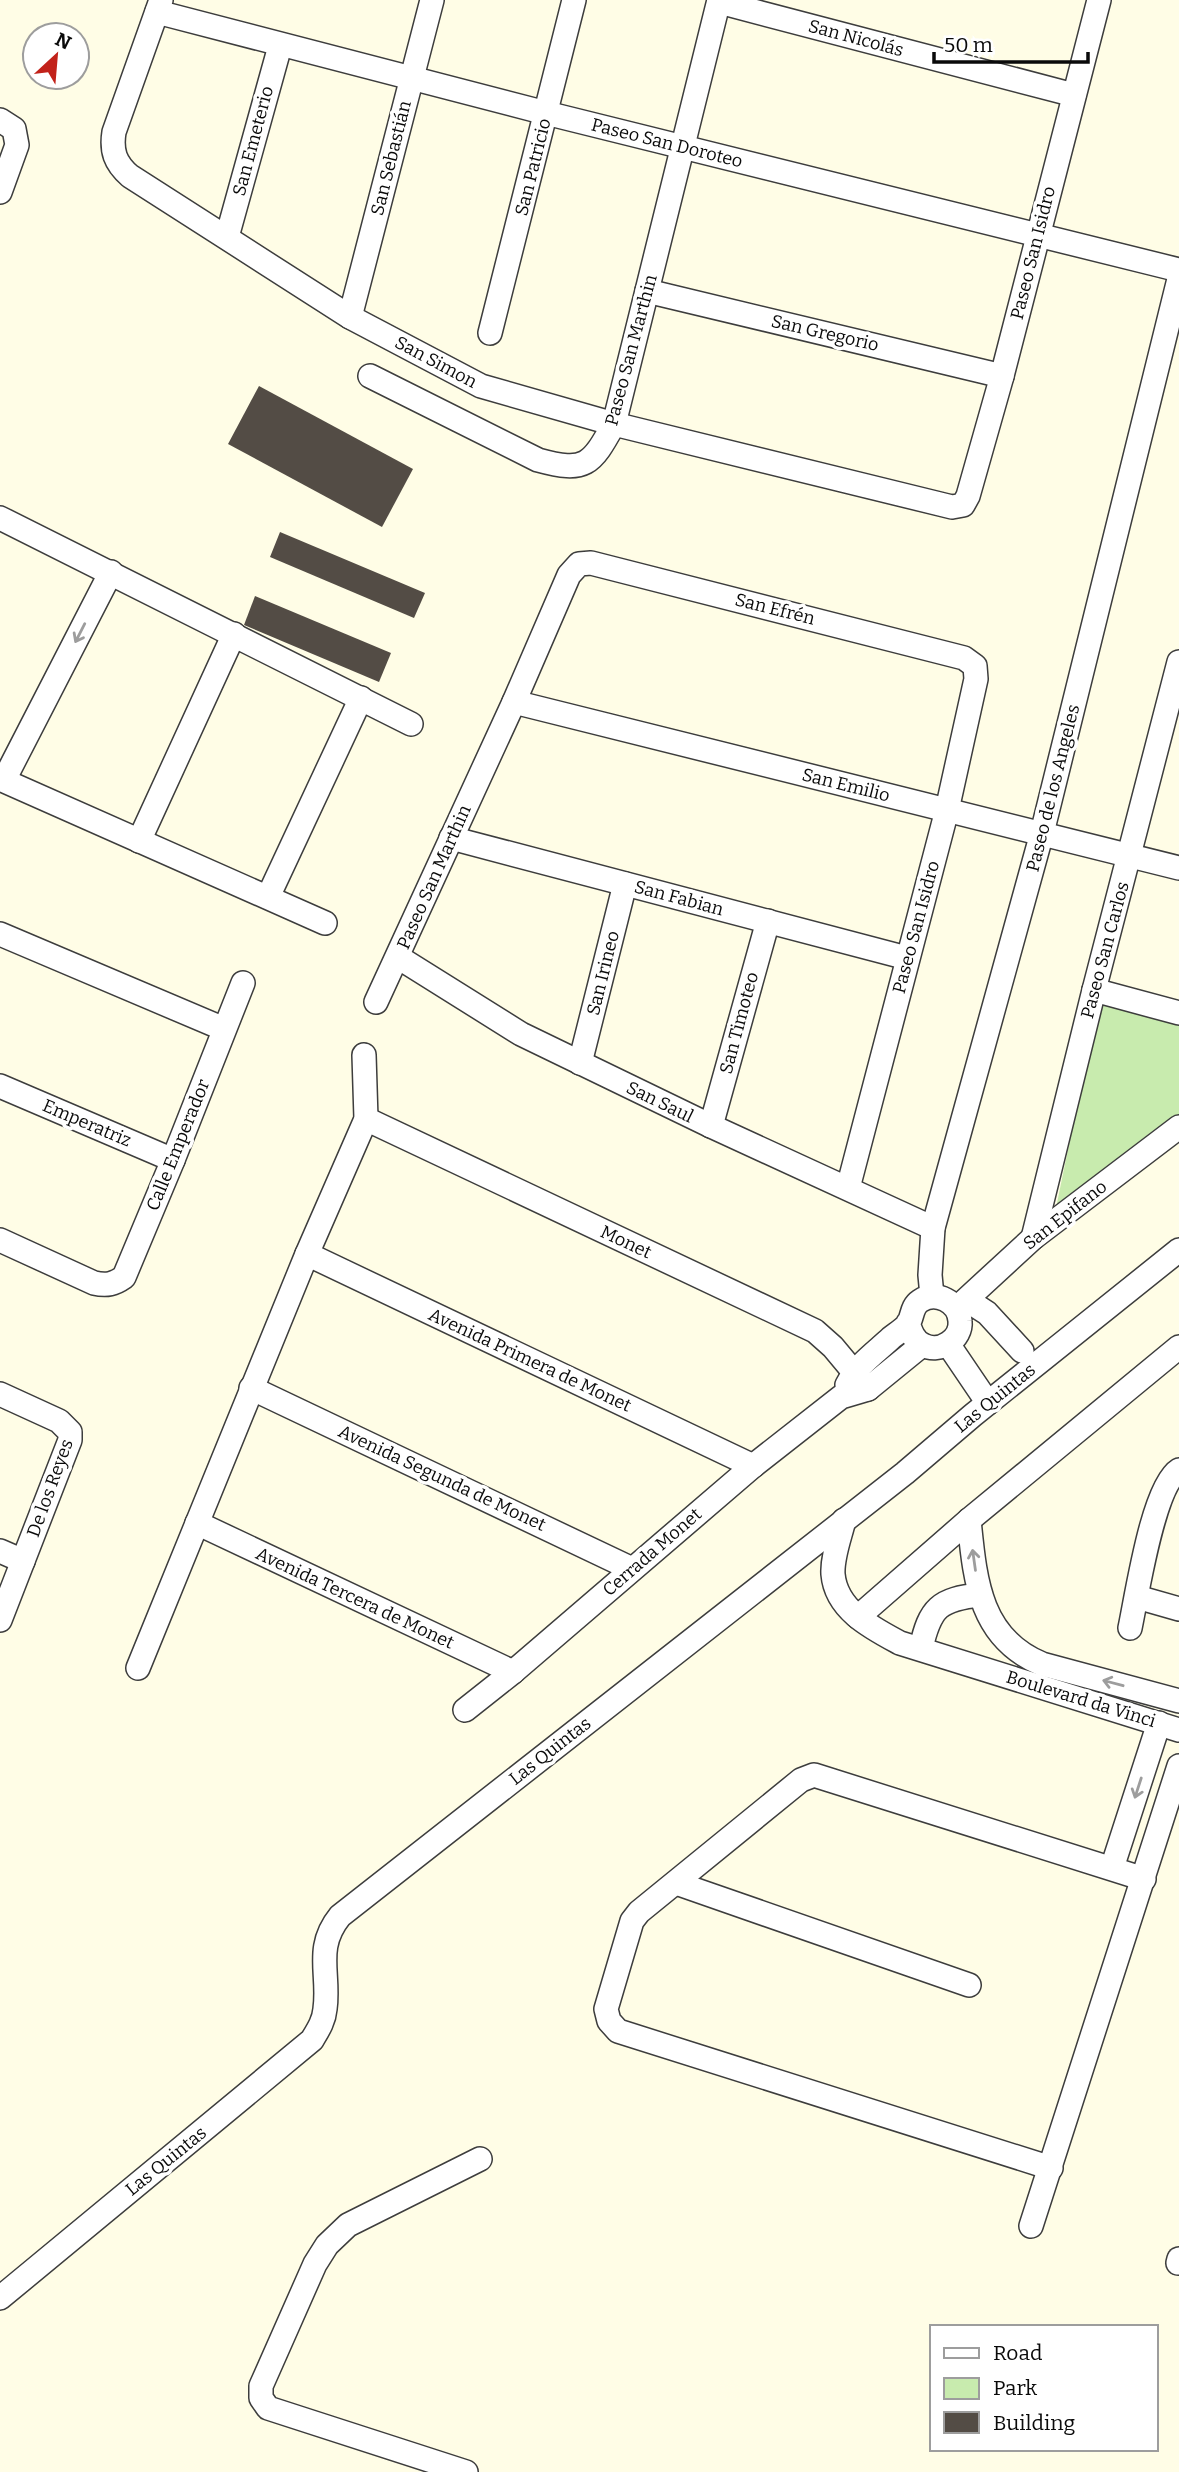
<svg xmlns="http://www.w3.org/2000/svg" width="1179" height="2472" font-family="Bitter,serif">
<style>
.green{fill:#c8ebae}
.building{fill:#534c45}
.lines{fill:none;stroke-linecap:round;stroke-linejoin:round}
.minor-casing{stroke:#3d3d3d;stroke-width:26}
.minor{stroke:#fff;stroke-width:23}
.oneway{stroke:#9d9d9d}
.labels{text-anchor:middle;stroke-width:7;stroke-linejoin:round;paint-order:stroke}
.street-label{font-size:18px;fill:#0a0a0a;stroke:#fff}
</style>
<rect width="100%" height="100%" fill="#fffde6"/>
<polygon class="green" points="1099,999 1179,1021 1179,1121 1060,1213 1057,1203"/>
<g class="building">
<polygon points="259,386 413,469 382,527 228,444"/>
<polygon points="280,532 425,593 414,618 270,557"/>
<polygon points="255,596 391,653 379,682 244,625"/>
</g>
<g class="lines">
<g class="minor-casing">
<g id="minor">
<path d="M161 0 114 132C111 151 115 163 130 176L350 317 481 386 614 424 952 507 963 505 968 496 1002 376 1099 0"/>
<polyline points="719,2 1074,95"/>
<polyline points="157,12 546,113 1179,270"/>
<polyline points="0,120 14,129 17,145 0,192"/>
<polyline points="227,237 280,46"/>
<polyline points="647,291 1002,376"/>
<polyline points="350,317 432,0"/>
<polyline points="490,333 574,0"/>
<path d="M370 376 538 460C586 473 591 465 614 424L719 0"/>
<polyline points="0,518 411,724"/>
<polyline points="514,702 1179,868"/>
<polyline points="0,779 325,923"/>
<polyline points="4,780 111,572"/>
<polyline points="451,838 907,958"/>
<polyline points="139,841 234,634"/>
<polyline points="268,897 361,698"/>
<polyline points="0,934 224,1029"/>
<polyline points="398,957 521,1034 711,1126 933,1228"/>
<polyline points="1094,990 1179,1013"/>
<polyline points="376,1002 514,702 569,575 579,564 591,563 964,658 975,666 976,679 947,810 848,1188"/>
<polyline points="580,1063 625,884"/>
<polyline points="0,1086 173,1160"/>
<polyline points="366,1119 815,1331 833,1347 868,1389"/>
<polyline points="711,1126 768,921"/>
<polyline points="1033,1238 1094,990 1179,662"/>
<path d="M0 1240 94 1283C107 1286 114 1284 124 1277L173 1160 243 983"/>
<polyline points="307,1254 753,1466"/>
<polyline points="932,1296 930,1275 933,1228 1042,833 1179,279"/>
<polyline points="967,1300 987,1313 1022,1351"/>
<polyline points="957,1308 1033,1238 1179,1127"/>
<polyline points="948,1344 988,1403"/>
<path d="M847 1385C857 1365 875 1353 891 1338 896 1334 904 1329 908 1324 913 1317 911 1307 920 1301 936 1290 959 1302 960 1321 962 1339 940 1354 923 1345 914 1341 911 1332 908 1323"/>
<polyline points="251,1388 632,1569"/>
<polyline points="0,1394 59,1421 70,1432 70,1440 0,1620"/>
<path d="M844 1520C840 1537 832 1557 833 1574 836 1610 872 1628 900 1643L1179 1730"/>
<path d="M969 1520C975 1579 979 1638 1042 1664L1179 1701"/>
<polyline points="197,1523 513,1672"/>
<polyline points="0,1551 23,1561"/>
<polyline points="1137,1597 1179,1609"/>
<polyline points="858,1617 969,1520 1179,1347"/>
<path d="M1130 1628C1137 1595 1153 1486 1179 1470"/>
<path d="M921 1648C930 1608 939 1599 980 1595"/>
<polyline points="138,1668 307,1254 366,1119 364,1055"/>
<polyline points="465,1710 513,1672 753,1466 841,1397 868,1389 922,1345"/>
<polyline points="1112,1868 1159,1723"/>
<polyline points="676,1883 969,1985"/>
<polyline points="1051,2168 618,2031 609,2021 606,2009 632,1921 639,1912 801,1780 814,1775 1144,1879"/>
<polyline points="1031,2226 1179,1766"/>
<polyline points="1178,2263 1179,2259"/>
<path d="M0 2298 312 2040C318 2030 324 2021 325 2009 330 1974 314 1948 340 1916L905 1473 973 1415 1179 1250"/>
<polyline points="466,2472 268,2408 261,2398 261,2386 315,2264 327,2245 348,2225 480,2159"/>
</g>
</g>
<use href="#minor" class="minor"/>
</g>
<defs><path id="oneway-shaft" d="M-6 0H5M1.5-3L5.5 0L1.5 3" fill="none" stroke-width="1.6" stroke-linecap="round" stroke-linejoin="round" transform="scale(1.75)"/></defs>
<g class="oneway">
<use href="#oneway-shaft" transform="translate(80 633) rotate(117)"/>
<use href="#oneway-shaft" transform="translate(974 1560) rotate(-98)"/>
<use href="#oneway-shaft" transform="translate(1113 1683) rotate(-165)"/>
<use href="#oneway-shaft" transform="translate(1138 1788) rotate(108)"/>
</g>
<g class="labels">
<g class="street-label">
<text transform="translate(856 38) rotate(15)" y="6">San Nicolás</text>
<text transform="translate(253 141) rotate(-75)" y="6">San Emeterio</text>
<text transform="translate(667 143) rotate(14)" y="6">Paseo San Doroteo</text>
<text transform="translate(391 158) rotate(-76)" y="6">San Sebastián</text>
<text transform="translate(533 167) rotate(-76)" y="6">San Patricio</text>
<text transform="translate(1033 253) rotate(-76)" y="6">Paseo San Isidro</text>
<text transform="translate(825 333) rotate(13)" y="6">San Gregorio</text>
<text transform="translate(631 350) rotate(-75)" y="6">Paseo San Marthin</text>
<text transform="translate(436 362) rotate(28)" y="6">San Simon</text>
<text transform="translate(775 609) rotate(14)" y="6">San Efrén</text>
<text transform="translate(846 785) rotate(14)" y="6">San Emilio</text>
<text transform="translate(1053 788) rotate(-76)" y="6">Paseo de los Angeles</text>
<text transform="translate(434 877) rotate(-66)" y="6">Paseo San Marthin</text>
<text transform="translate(679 898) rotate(15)" y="6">San Fabian</text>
<text transform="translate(916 927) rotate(-75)" y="6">Paseo San Isidro</text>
<text transform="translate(1105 950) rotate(-75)" y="6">Paseo San Carlos</text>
<text transform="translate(603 973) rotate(-76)" y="6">San Irineo</text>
<text transform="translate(739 1023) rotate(-75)" y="6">San Timoteo</text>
<text transform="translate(660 1102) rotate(26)" y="6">San Saul</text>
<text transform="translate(87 1123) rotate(23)" y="6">Emperatriz</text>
<text transform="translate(178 1145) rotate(-68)" y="6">Calle Emperador</text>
<text transform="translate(1065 1215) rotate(-38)" y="6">San Epifano</text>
<text transform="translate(626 1242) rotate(25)" y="6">Monet</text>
<text transform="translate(530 1360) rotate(25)" y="6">Avenida Primera de Monet</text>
<text transform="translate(995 1398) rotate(-39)" y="6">Las Quintas</text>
<text transform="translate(442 1478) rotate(25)" y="6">Avenida Segunda de Monet</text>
<text transform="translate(50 1488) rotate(-70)" y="6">De los Reyes</text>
<text transform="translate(652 1552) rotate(-41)" y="6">Cerrada Monet</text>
<text transform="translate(355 1598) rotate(25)" y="6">Avenida Tercera de Monet</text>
<text transform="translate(1081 1699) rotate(17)" y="6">Boulevard da Vinci</text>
<text transform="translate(550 1751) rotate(-38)" y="6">Las Quintas</text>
<text transform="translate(166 2161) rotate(-39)" y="6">Las Quintas</text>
</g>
</g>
<rect x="930" y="2325" width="228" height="126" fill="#ffffff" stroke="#9d9d9d" stroke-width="2"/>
<rect x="944" y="2348" width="35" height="10" fill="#ffffff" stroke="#9d9d9d" stroke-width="2"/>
<text x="993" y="2360" font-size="21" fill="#0a0a0a">Road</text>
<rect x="944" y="2378" width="35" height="21" fill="#c8ebae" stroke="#9d9d9d" stroke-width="2"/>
<text x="993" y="2395" font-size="21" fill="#0a0a0a">Park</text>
<rect x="944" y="2412" width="35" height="21" fill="#534c45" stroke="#9d9d9d" stroke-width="2"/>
<text x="993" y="2430" font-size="21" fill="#0a0a0a">Building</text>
<g transform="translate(56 56) rotate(26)"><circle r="33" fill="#ffffff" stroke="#9d9d9d" stroke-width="2"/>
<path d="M0-5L12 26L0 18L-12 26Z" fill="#c2221a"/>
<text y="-10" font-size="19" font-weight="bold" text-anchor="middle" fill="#0a0a0a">N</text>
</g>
<path d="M934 52v10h154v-10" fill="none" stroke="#0a0a0a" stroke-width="3.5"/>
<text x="944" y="52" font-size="21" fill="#0a0a0a" stroke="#ffffff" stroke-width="5" paint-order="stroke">50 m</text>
</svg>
